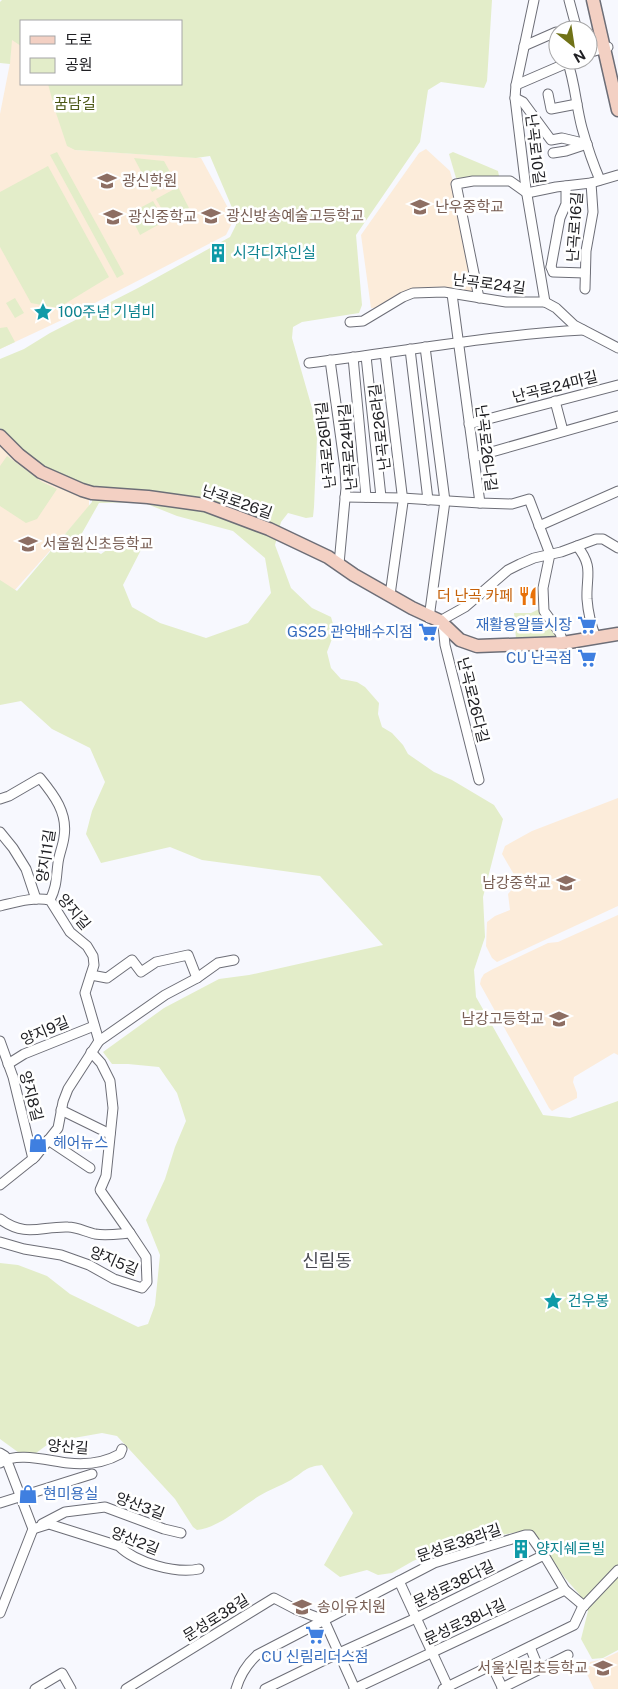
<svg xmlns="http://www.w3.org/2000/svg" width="618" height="1689" font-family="'Public Sans','Noto Sans KR',sans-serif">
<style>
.education{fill:#fcecda}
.green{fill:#e3edc9;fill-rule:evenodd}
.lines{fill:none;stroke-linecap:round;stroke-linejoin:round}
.street-casing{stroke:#6d6e77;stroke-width:11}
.secondary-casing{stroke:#6d6e77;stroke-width:15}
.street{stroke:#fff;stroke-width:9}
.secondary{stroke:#f3d0c3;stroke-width:12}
.labels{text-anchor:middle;stroke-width:5;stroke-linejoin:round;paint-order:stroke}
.park-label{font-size:15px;fill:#4c5816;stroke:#fff}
.street-label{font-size:15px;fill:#202024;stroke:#fff}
.education-label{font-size:15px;fill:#785e54;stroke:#fff;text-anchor:start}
.culture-label{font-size:15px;fill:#0d838f;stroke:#fff;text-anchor:start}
.food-label{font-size:15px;fill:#c56008;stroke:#fff;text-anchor:end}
.shop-label{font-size:15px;fill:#366cbe;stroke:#fff;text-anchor:end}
.quarter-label{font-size:18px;fill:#494a52;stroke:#fff}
</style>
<rect width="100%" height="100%" fill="#f7f8fe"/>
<g class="education">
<polygon points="21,21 21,84 124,84 75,150 201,158 234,219 226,235 64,319 0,349 0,114 10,63 11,39"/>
<polygon points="426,149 450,171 453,182 474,291 471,295 431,289 379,308 371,308 361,235 419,153"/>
<polygon points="0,444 38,477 89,498 89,507 14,591 0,581"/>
<polygon points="618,798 618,906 497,962 492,958 486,946 487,922 495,916 510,910 508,894 514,887 516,878 502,854 505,846 532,831"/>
<polygon points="618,915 618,1055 614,1053 574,1077 573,1082 577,1093 577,1098 552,1111 549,1108 480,984 481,979 484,974 493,969 548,943 558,942"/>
<polygon points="618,1652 618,1689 594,1689 587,1674 590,1662 603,1659"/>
</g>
<g class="green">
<path d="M2 0H492L487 81 484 88 441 82 428 90 420 142 356 235 362 305 359 313 302 322 293 327 292 338 312 408 317 438 314 507 313 517 306 518 288 513 281 522 275 545 291 588 312 608 331 617 335 631 327 652 331 668 341 679 357 682 365 687 379 703 378 714 382 727 392 733 403 745 408 754 434 772 452 780 494 805 503 819 483 897 485 937 474 970 476 997 543 1115 570 1118 618 1101V1650L603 1658 592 1659 581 1639 588 1611 579 1594 565 1578 531 1530 459 1542 413 1561 392 1573 378 1575 367 1570 340 1577 324 1565 353 1513 322 1465C305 1467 305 1471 291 1480 280 1486 269 1490 259 1496 241 1507 218 1528 197 1530L193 1527 175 1499 117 1436 102 1433 51 1442 36 1453 22 1455 0 1439V1263L18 1265 47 1276 70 1294 138 1327 148 1324 155 1305 160 1255 146 1220 165 1179 175 1147 186 1121 177 1093 159 1067 128 1064H112L103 1052 164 1008 219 979 249 975 383 945 320 876 202 860 170 847 101 863 86 834 92 811 105 782 90 748 52 729 21 701 0 705V580L17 591 92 502 93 486C67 480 39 466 20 448 13 441 8 433 0 428V359L24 349 50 333 138 288 230 237 236 225V217L210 156 196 158 75 150 67 146 55 110 48 84H181V21H21V46L12 40 10 64 0 63V2ZM142 502 177 516 233 531 265 558 271 593 248 623 206 638 160 623 132 607 123 585 143 546 121 540 101 554 77 542 99 503Z"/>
<polygon points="57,152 124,274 117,278 50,155"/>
<polygon points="453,152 498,171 499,176 456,178 449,154"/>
<polygon points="134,158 164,161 174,179 152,192"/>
<polygon points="48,166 109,277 58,308 31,303 0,247 0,192"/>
<polygon points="178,187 189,208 168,220 156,199"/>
<polygon points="153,201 165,221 140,235 133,221 136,210"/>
<polygon points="15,298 24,313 15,318 6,303"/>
<polygon points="7,327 15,342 0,349 0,328"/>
<polygon points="7,456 42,482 57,489 37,519 26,523 0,506 0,466"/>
<polygon points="539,609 547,625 558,638 516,639 514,613 531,613"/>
</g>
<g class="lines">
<g class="street-casing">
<g id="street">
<polyline points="534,0 516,85 515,98 526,189 545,302"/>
<polyline points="569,0 577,30"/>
<polyline points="524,46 556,32 558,38"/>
<polyline points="588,53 608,47"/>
<path d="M567 60C575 82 576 106 582 128 587 146 593 164 600 180"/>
<polyline points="516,85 574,60"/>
<polyline points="548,94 551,109 577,104"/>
<polyline points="515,98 523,102 551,140 562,138 587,144"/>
<polyline points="553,153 566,151 587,144"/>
<polyline points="551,267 560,218 566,204 566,186"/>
<polyline points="551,267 553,272 585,273"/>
<polyline points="585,289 586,251 593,212 591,183"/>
<polyline points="452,294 480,503 512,504 529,499 550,554 543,588 544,611 560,633 563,643"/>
<polyline points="479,298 456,184 473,181 510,181 527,193 556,187 591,183 618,175"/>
<polyline points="350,322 363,321 403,297 413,293 444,292 506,302 545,302 556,308 574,325 618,348"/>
<polyline points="425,347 445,501 429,618"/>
<polyline points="410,349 428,500"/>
<polyline points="385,353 403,502 390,595"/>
<polyline points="366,356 381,497"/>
<polyline points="353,357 366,497"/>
<polyline points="330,360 345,469 346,488 339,564"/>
<path d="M309 363C401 352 491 335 583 330"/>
<polyline points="555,401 563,431"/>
<polyline points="469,424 618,385"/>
<polyline points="474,457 618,416"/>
<polyline points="345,497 402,498 480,503"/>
<polyline points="539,526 618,491"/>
<path d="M577 546C594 567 586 576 587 599 588 613 591 625 596 638"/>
<polyline points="440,621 465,607 508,570 520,564 534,558 561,552 596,539 603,539 618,548"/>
<polyline points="443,625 445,645 479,780"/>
<path d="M0 799 9 796 40 778C54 795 68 813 64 837 63 846 59 854 58 863 56 878 57 886 50 900"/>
<polyline points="0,832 13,848 26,869 36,899"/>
<path d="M0 906C17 902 32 897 50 900L70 932 87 946 93 956 94 965 85 993 99 1041 68 1089 63 1102 58 1128 35 1157 0 1185"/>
<polyline points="91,975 107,978 132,960 141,972 156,962 188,955 197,978"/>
<polyline points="0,1041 13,1077 33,1159"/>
<polyline points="99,1041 165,995 197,978 218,963 234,960"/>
<polyline points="91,1052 101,1063 110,1081 113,1108 106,1176 100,1190 130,1233"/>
<polyline points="8,1064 24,1054 94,1026"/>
<polyline points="61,1110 110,1134"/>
<polyline points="48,1140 90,1168"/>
<path d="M0 1219C26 1238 41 1226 68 1227 77 1227 86 1232 95 1234 106 1236 118 1234 130 1233L146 1257 147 1282 142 1288 114 1279 89 1265 61 1255 24 1249 0 1242"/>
<polyline points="0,1453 5,1456 33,1529 0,1613"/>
<path d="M0 1463C16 1451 49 1461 68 1463 86 1465 104 1463 120 1454L122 1449"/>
<polyline points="0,1503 92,1474"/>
<polyline points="42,1524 65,1512 105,1507 164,1529 181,1533"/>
<path d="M33 1529 49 1524 119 1546C136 1563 176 1574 199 1569"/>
<polyline points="399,1581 449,1689"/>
<polyline points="530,1647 539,1669"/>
<polyline points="492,1666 503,1689"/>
<polyline points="502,1688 568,1655"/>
<polyline points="35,1689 62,1673 71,1689"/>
<polyline points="126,1689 274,1598 295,1609 324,1620 355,1689"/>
<path d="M236 1689C240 1675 246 1665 257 1655L434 1563 525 1535H530L544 1555"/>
<polyline points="265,1689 339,1653 416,1618 544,1555 565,1590"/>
<polyline points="354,1689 565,1590 584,1606"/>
<polyline points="443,1689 574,1625 582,1608 618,1570"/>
</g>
</g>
<g class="secondary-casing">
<g id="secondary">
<polyline points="593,0 618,110"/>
<polyline points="0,436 19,455 41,472 82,490 92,493 148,497 205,505 269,529 328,557 354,575 412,608 440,621 460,640 477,646 563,643 618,634"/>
</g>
</g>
<use href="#street" class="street"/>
<use href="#secondary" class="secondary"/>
</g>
<defs>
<g id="school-bare" transform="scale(1.5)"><path d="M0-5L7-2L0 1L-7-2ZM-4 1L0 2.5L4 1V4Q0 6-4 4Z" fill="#8d6e63" stroke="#fff" stroke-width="2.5" paint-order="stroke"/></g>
<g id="building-bare" transform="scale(1.5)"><path d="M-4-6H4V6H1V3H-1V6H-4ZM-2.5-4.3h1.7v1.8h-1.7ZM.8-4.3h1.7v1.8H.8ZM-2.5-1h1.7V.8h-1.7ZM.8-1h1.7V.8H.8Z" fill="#0f9aa8" stroke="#fff" stroke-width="2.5" paint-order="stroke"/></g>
<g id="sight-bare" transform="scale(1.5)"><path d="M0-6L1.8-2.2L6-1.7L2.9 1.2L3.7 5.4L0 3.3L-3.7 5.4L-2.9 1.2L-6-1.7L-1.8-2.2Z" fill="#0f9aa8" stroke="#fff" stroke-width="2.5" paint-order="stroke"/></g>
<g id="restaurant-bare" transform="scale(1.5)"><path d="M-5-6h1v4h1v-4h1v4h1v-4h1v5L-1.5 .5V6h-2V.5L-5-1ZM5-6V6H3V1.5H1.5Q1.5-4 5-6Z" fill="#e8710a" stroke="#fff" stroke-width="2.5" paint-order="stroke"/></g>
<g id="supermarket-bare" transform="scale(1.5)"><path d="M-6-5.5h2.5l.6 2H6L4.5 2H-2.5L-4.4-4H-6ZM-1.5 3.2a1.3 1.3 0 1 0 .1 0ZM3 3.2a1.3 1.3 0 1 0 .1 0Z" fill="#3f7fe0" stroke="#fff" stroke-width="2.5" paint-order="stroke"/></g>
<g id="shop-bare" transform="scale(1.5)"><path d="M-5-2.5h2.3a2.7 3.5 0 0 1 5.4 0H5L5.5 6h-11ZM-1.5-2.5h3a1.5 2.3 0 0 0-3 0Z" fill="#3f7fe0" stroke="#fff" stroke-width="2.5" paint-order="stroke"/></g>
</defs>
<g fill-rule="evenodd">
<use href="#school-bare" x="107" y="181"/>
<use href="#school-bare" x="420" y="207"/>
<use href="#school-bare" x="211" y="216"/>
<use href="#school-bare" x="113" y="217"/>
<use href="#building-bare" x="218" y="253"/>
<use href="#sight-bare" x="43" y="312"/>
<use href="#school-bare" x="28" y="544"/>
<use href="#restaurant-bare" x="528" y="596"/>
<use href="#supermarket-bare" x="587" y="625"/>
<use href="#supermarket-bare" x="428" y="632"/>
<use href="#supermarket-bare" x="587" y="658"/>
<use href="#school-bare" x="566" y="883"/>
<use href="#school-bare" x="559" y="1019"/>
<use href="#shop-bare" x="38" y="1143"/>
<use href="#sight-bare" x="553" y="1301"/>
<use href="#shop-bare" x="28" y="1494"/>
<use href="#building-bare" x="521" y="1549"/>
<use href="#school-bare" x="302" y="1607"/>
<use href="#supermarket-bare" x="315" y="1635"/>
<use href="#school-bare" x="603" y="1668"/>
</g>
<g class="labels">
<g class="park-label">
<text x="75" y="109">꿈담길</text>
</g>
<g class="street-label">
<text transform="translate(535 149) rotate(83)" y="5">난곡로10길</text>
<text transform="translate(575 227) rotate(-86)" y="5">난곡로16길</text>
<text transform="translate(489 284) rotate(7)" y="5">난곡로24길</text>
<text transform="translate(555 387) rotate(-14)" y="5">난곡로24마길</text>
<text transform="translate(380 427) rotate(-97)" y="5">난곡로26라길</text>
<text transform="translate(326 445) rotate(-96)" y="5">난곡로26마길</text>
<text transform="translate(348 447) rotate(-95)" y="5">난곡로24바길</text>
<text transform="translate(486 448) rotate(83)" y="5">난곡로26나길</text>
<text transform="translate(237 502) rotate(19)" y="5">난곡로26길</text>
<text transform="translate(473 700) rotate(76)" y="5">난곡로26다길</text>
<text transform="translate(46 856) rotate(-81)" y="5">양지11길</text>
<text transform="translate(74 912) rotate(50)" y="5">양지길</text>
<text transform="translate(45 1031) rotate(-23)" y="5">양지9길</text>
<text transform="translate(31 1096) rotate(75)" y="5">양지8길</text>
<text transform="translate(114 1261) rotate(23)" y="5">양지5길</text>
<text transform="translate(68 1447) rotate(4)" y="5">양산길</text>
<text transform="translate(140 1506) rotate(20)" y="5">양산3길</text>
<text transform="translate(135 1541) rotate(22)" y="5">양산2길</text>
<text transform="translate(459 1543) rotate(-19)" y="5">문성로38라길</text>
<text transform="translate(454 1584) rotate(-26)" y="5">문성로38다길</text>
<text transform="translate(216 1618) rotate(-32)" y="5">문성로38길</text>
<text transform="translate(465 1622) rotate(-25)" y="5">문성로38나길</text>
</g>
<g class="education-label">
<text x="122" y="186">광신학원</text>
<text x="435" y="212">난우중학교</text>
<text x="226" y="221">광신방송예술고등학교</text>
<text x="128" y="222">광신중학교</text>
<text x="43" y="549">서울원신초등학교</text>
<text x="551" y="888" text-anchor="end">남강중학교</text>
<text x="544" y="1024" text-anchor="end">남강고등학교</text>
<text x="317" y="1612">송이유치원</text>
<text x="588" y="1673" text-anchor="end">서울신림초등학교</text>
</g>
<g class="culture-label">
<text x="233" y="258">시각디자인실</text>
<text x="58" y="317">100주년 기념비</text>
<text x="568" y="1306">건우봉</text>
<text x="536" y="1554">양지쉐르빌</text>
</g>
<g class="food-label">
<text x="513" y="601">더 난곡 카페</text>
</g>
<g class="shop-label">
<text x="572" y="630">재활용알뜰시장</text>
<text x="413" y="637">GS25 관악배수지점</text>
<text x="572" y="663">CU 난곡점</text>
<text x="53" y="1148" text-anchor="start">헤어뉴스</text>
<text x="43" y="1499" text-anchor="start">현미용실</text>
<text x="315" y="1662" text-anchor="middle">CU 신림리더스점</text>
</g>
<g class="quarter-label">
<text x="327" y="1267">신림동</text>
</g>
</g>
<rect x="20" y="20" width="162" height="65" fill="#ffffff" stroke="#a6a6a7"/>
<rect x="30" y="36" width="25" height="8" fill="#f3d0c3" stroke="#a6a6a7"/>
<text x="65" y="45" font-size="15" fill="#202024">도로</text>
<rect x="30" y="58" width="25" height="15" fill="#e3edc9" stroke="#a6a6a7"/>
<text x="65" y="70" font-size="15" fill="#202024">공원</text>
<g transform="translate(573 45) rotate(150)"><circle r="24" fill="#ffffff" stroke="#a6a6a7"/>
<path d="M0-4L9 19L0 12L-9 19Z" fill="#707217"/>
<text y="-8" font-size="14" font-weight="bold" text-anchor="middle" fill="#202024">N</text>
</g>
</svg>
